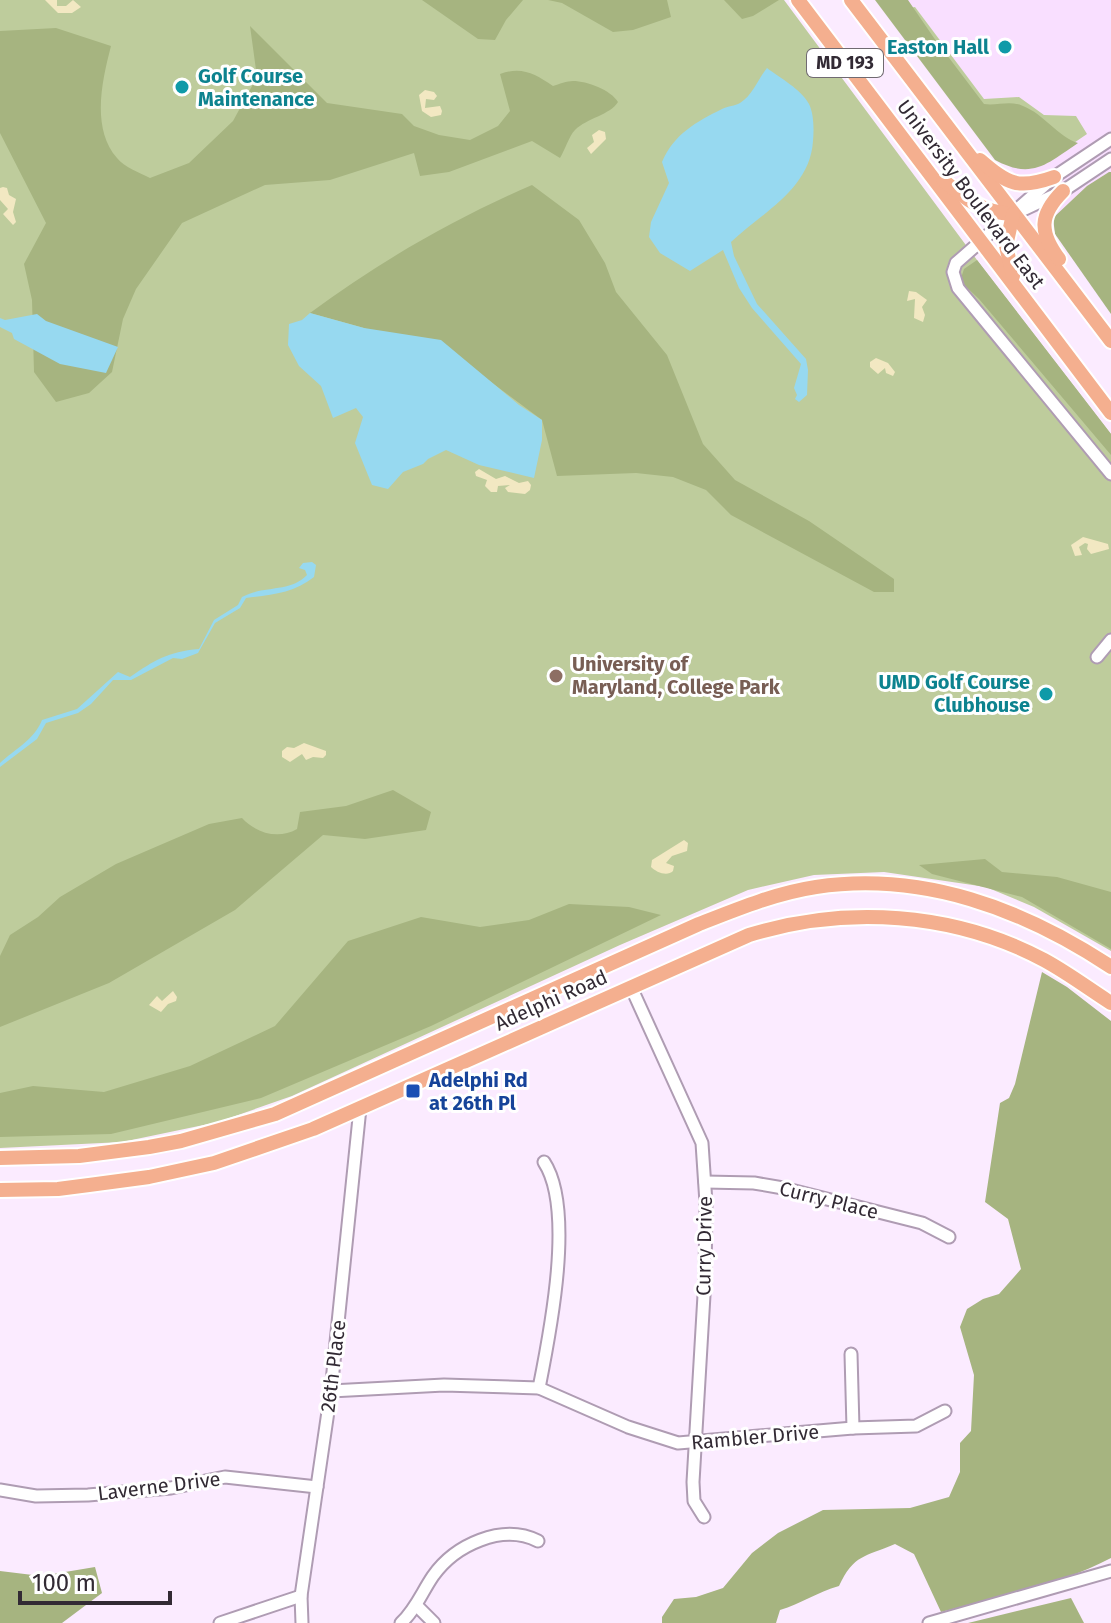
<svg xmlns="http://www.w3.org/2000/svg" width="1111" height="1623" font-family="'Fira Sans',sans-serif">
<style>
.built{fill:#f9dfff}
.green{fill:#becc9c}
.forest{fill:#a6b480}
.sand{fill:#f2e8c2}
.water{fill:#97d9f0}
.lines{fill:none;stroke-linecap:round;stroke-linejoin:round}
.minor-casing{stroke:#af9cb3;stroke-width:15}
.major-casing{stroke:#fff;stroke-width:18}
.minor{stroke:#fff;stroke-width:11}
.major{stroke:#f4af8f;stroke-width:14}
.culture-dot{fill:#0f9aa8;stroke:#fff;stroke-width:3}
.education-dot{fill:#8d6e63;stroke:#fff;stroke-width:3}
.transit-dot{fill:#1a4fb4;stroke:#fff;stroke-width:3}
.labels{text-anchor:middle;stroke-width:6;stroke-linejoin:round;paint-order:stroke}
.shield{fill:#fff;stroke:#706a71;stroke-width:2}
.shield-label{font-size:18px;font-weight:bold;fill:#322a34}
.culture-label{font-size:20px;font-weight:bold;fill:#0d838f;stroke:#fff;text-anchor:end}
.street-label{font-size:20px;fill:#322a34;stroke:#fff}
.education-label{font-size:20px;font-weight:bold;fill:#785e54;stroke:#fff;text-anchor:start}
.transit-label{font-size:20px;font-weight:bold;fill:#164399;stroke:#fff;text-anchor:start}
</style>
<rect width="100%" height="100%" fill="#fbebff"/>
<polygon class="built" points="882,0 1111,0 1111,302 1003,158"/>
<g class="green">
<polygon points="0,0 784,0 977,260 1111,434 1111,951 1034,907 986,887 884,872 814,875 748,890 620,945 292,1096 218,1122 122,1142 0,1148"/>
<polygon points="915,7 984,99 1019,97 1044,115 1076,116 1087,134 1046,162 1004,157 890,11"/>
</g>
<g class="forest">
<polygon points="422,0 523,0 506,20 495,40 478,39"/>
<polygon points="548,0 667,0 671,17 633,30 613,32 562,3"/>
<polygon points="724,0 779,0 753,16 742,19"/>
<path d="M875 0H908L934 38 984 104C997 106 1010 100 1023 106 1044 114 1058 137 1078 143 1047 164 1032 180 995 160Z"/>
<path d="M250 26 327 103 402 114 414 126 439 135 470 140 498 126 510 111 500 74C522 66 535 74 553 86 559 84 567 81 573 81 587 81 611 90 618 102 610 115 587 118 575 130 569 136 565 150 560 158L532 141 449 172 420 176 414 153 330 180 265 185 182 223 136 289 123 319 112 372 89 393 56 402 34 372 32 300 24 264 46 223 0 133V31L56 28 111 46C102 81 91 128 117 158 124 167 140 173 150 178L189 163 233 121 257 77Z"/>
<polygon points="1109,172 1111,172 1111,314 1055,234 1053,218 1087,186"/>
<path d="M532 185 579 220 605 263 616 292 667 355 703 444 735 480 809 521 894 579V592H874L731 515 706 490 673 477 636 473 557 476 542 420 483 376 364 328 310 313C379 262 453 219 532 185Z"/>
<polygon points="977,260 1111,434 1111,455 979,299 960,281 964,269"/>
<path d="M393 790 431 812 426 830 365 839 323 835 235 910 109 983 0 1027V956L10 935 38 917 60 897 116 864 209 824 242 818C256 833 278 840 297 829L300 812 346 806Z"/>
<polygon points="985,859 1002,872 1057,877 1111,892 1111,949 1022,897 932,874 919,865"/>
<polygon points="569,904 629,907 661,915 431,1026 261,1098 111,1134 0,1137 0,1093 33,1086 104,1092 190,1066 275,1026 348,941 421,917 480,927 529,920"/>
<path d="M1042 972 1067 987 1111 1021V1558C1059 1585 997 1598 941 1612L914 1554 895 1544C865 1557 854 1554 839 1586 817 1592 801 1604 780 1610L776 1623H662V1617L674 1599 696 1597 723 1588 752 1553 778 1533 823 1510 910 1508 949 1497 960 1472V1443L971 1431 974 1375 960 1327 967 1309 983 1299 999 1294 1021 1269 1008 1219 985 1202 1000 1103 1009 1098 1015 1084Z"/>
<polygon points="95,1567 102,1593 62,1623 0,1623 0,1571 41,1576"/>
<polygon points="1071,1598 1084,1623 968,1623"/>
</g>
<g class="sand">
<polygon points="45,0 57,0 57,6 66,6 73,0 81,7 72,13 58,13"/>
<polygon points="425,90 434,92 437,96 434,100 426,99 425,108 440,106 442,111 441,115 431,117 422,111 419,95"/>
<polygon points="599,130 605,132 606,139 591,154 587,148 594,142 592,135"/>
<polygon points="3,187 7,188 9,195 16,199 13,212 16,222 13,225 3,214 8,209 0,200 0,188"/>
<polygon points="909,291 916,292 927,300 922,307 925,315 923,322 914,318 915,299 907,301"/>
<polygon points="876,358 888,363 895,372 893,376 886,373 885,368 878,374 870,367 870,362"/>
<polygon points="479,469 496,479 505,476 519,483 528,481 531,485 530,490 525,494 508,492 505,488 510,485 498,486 497,492 491,492 485,486 487,480 476,476 475,472"/>
<polygon points="1083,537 1108,544 1109,549 1091,554 1087,549 1088,544 1085,543 1079,547 1082,555 1075,556 1071,545"/>
<polygon points="304,743 326,751 326,755 323,758 313,757 306,760 302,754 290,762 282,757 282,751 287,747 294,748"/>
<path d="M684 840 688 843 687 851 672 856 666 863 674 866 673 871C667 877 656 872 651 867L652 860Z"/>
<polygon points="173,991 177,997 176,1001 168,1004 161,1012 149,1005 157,996 162,1001"/>
</g>
<g class="water">
<path d="M767 68C780 78 801 89 809 104 814 114 814 130 813 141 810 189 763 212 731 242L734 256 757 304 806 359 808 370 807 395 799 402 795 399 797 395 794 388 801 364 752 308 739 288 723 250 690 271 660 253 649 237 651 222 669 183 662 162C674 134 696 122 722 109 728 106 735 106 740 103 753 95 758 79 767 68Z"/>
<polygon points="310,313 364,328 441,340 519,405 542,420 542,440 534,478 479,465 446,450 428,459 423,464 403,472 388,489 372,485 355,443 363,417 356,408 333,418 321,386 299,366 288,345 289,324 302,320"/>
<polygon points="37,314 46,321 118,347 106,373 60,364 14,339 12,333 0,327 0,318 5,320"/>
<path d="M312 562 316 565 314 577C294 593 271 595 246 598L240 608 215 623 198 653 182 659 173 658 131 680H113L91 704 78 713 46 723 37 739 0 767V763C15 749 34 740 42 720L77 709 118 672 130 677C155 660 167 652 199 649L214 620 238 605 242 597C263 585 290 593 307 575L305 570 299 568 303 563Z"/>
</g>
<g class="lines">
<g class="minor-casing">
<g id="minor">
<polyline points="1111,139 1054,177 956,263 953,272 958,288 1111,474"/>
<polyline points="1025,209 1063,191 1111,159"/>
<polyline points="1097,657 1111,640"/>
<polyline points="631,987 702,1143 706,1203 705,1278 693,1482 694,1501 704,1517"/>
<polyline points="705,1182 754,1183 783,1188 922,1223 949,1237"/>
<polyline points="851,1354 853,1428"/>
<path d="M539 1388C550 1333 575 1209 544 1162"/>
<polyline points="331,1391 444,1385 539,1388 628,1427 678,1443 853,1428 916,1426 945,1411"/>
<polyline points="0,1490 36,1496 88,1495 171,1488 225,1477 317,1487"/>
<polyline points="417,1606 434,1623"/>
<polyline points="220,1623 301,1596"/>
<polyline points="302,1623 301,1596 331,1391 360,1108"/>
<path d="M401 1623C416 1609 422 1592 433 1576 455 1545 502 1523 538 1541"/>
<polyline points="929,1623 1111,1571"/>
</g>
</g>
<g class="major-casing">
<g id="major">
<polyline points="798,0 1111,413"/>
<polyline points="851,0 1111,341"/>
<path d="M980 160C1008 184 1018 190 1054 177"/>
<path d="M943 180C965 199 983 213 1013 214"/>
<path d="M1059 259C1039 232 1039 215 1063 191"/>
<polyline points="1013,276 1006,246 1013,214"/>
<path d="M0 1158 79 1156 149 1147 181 1141 275 1114 699 924C737 909 776 893 816 887 922 871 1024 909 1111 967"/>
<path d="M0 1190 58 1189 89 1185 149 1177 214 1163 313 1129 749 935C846 905 954 912 1044 960 1068 973 1089 989 1111 1003"/>
</g>
</g>
<use href="#minor" class="minor"/>
<use href="#major" class="major"/>
</g>
<g class="culture-dot">
<circle cx="1005" cy="47" r="8"/>
<circle cx="182" cy="87" r="8"/>
<circle cx="1046" cy="694" r="8"/>
</g>
<circle class="education-dot" cx="556" cy="676" r="8"/>
<rect class="transit-dot" x="405" y="1083" width="16" height="16" rx="4"/>
<g class="labels">
<rect class="shield" x="807" y="49" width="76" height="28" rx="6"/>
<g class="shield-label">
<text x="845" y="69">MD 193</text>
</g>
<g class="culture-label">
<text x="989" y="54">Easton Hall</text>
<text x="198" y="83" text-anchor="start">Golf Course<tspan x="198" dy="23">Maintenance</tspan></text>
<text x="1030" y="689">UMD Golf Course<tspan x="1030" dy="23">Clubhouse</tspan></text>
</g>
<g class="street-label">
<text transform="translate(971 194) rotate(53)" y="7">University Boulevard East</text>
<text transform="translate(551 1000) rotate(-24)" y="7">Adelphi Road</text>
<text transform="translate(829 1200) rotate(14)" y="7">Curry Place</text>
<text transform="translate(704 1246) rotate(-89)" y="7">Curry Drive</text>
<text transform="translate(333 1366) rotate(-83)" y="7">26th Place</text>
<text transform="translate(755 1437) rotate(-5)" y="7">Rambler Drive</text>
<text transform="translate(159 1486) rotate(-7)" y="7">Laverne Drive</text>
</g>
<g class="education-label">
<text x="572" y="671">University of<tspan x="572" dy="23">Maryland, College Park</tspan></text>
</g>
<g class="transit-label">
<text x="429" y="1087">Adelphi Rd<tspan x="429" dy="23">at 26th Pl</tspan></text>
</g>
</g>
<path d="M20 1591v12h150v-12" fill="none" stroke="#322a34" stroke-width="4"/>
<text x="32" y="1591" font-size="24" fill="#322a34" stroke="#ffffff" stroke-width="6" paint-order="stroke">100 m</text>
</svg>
